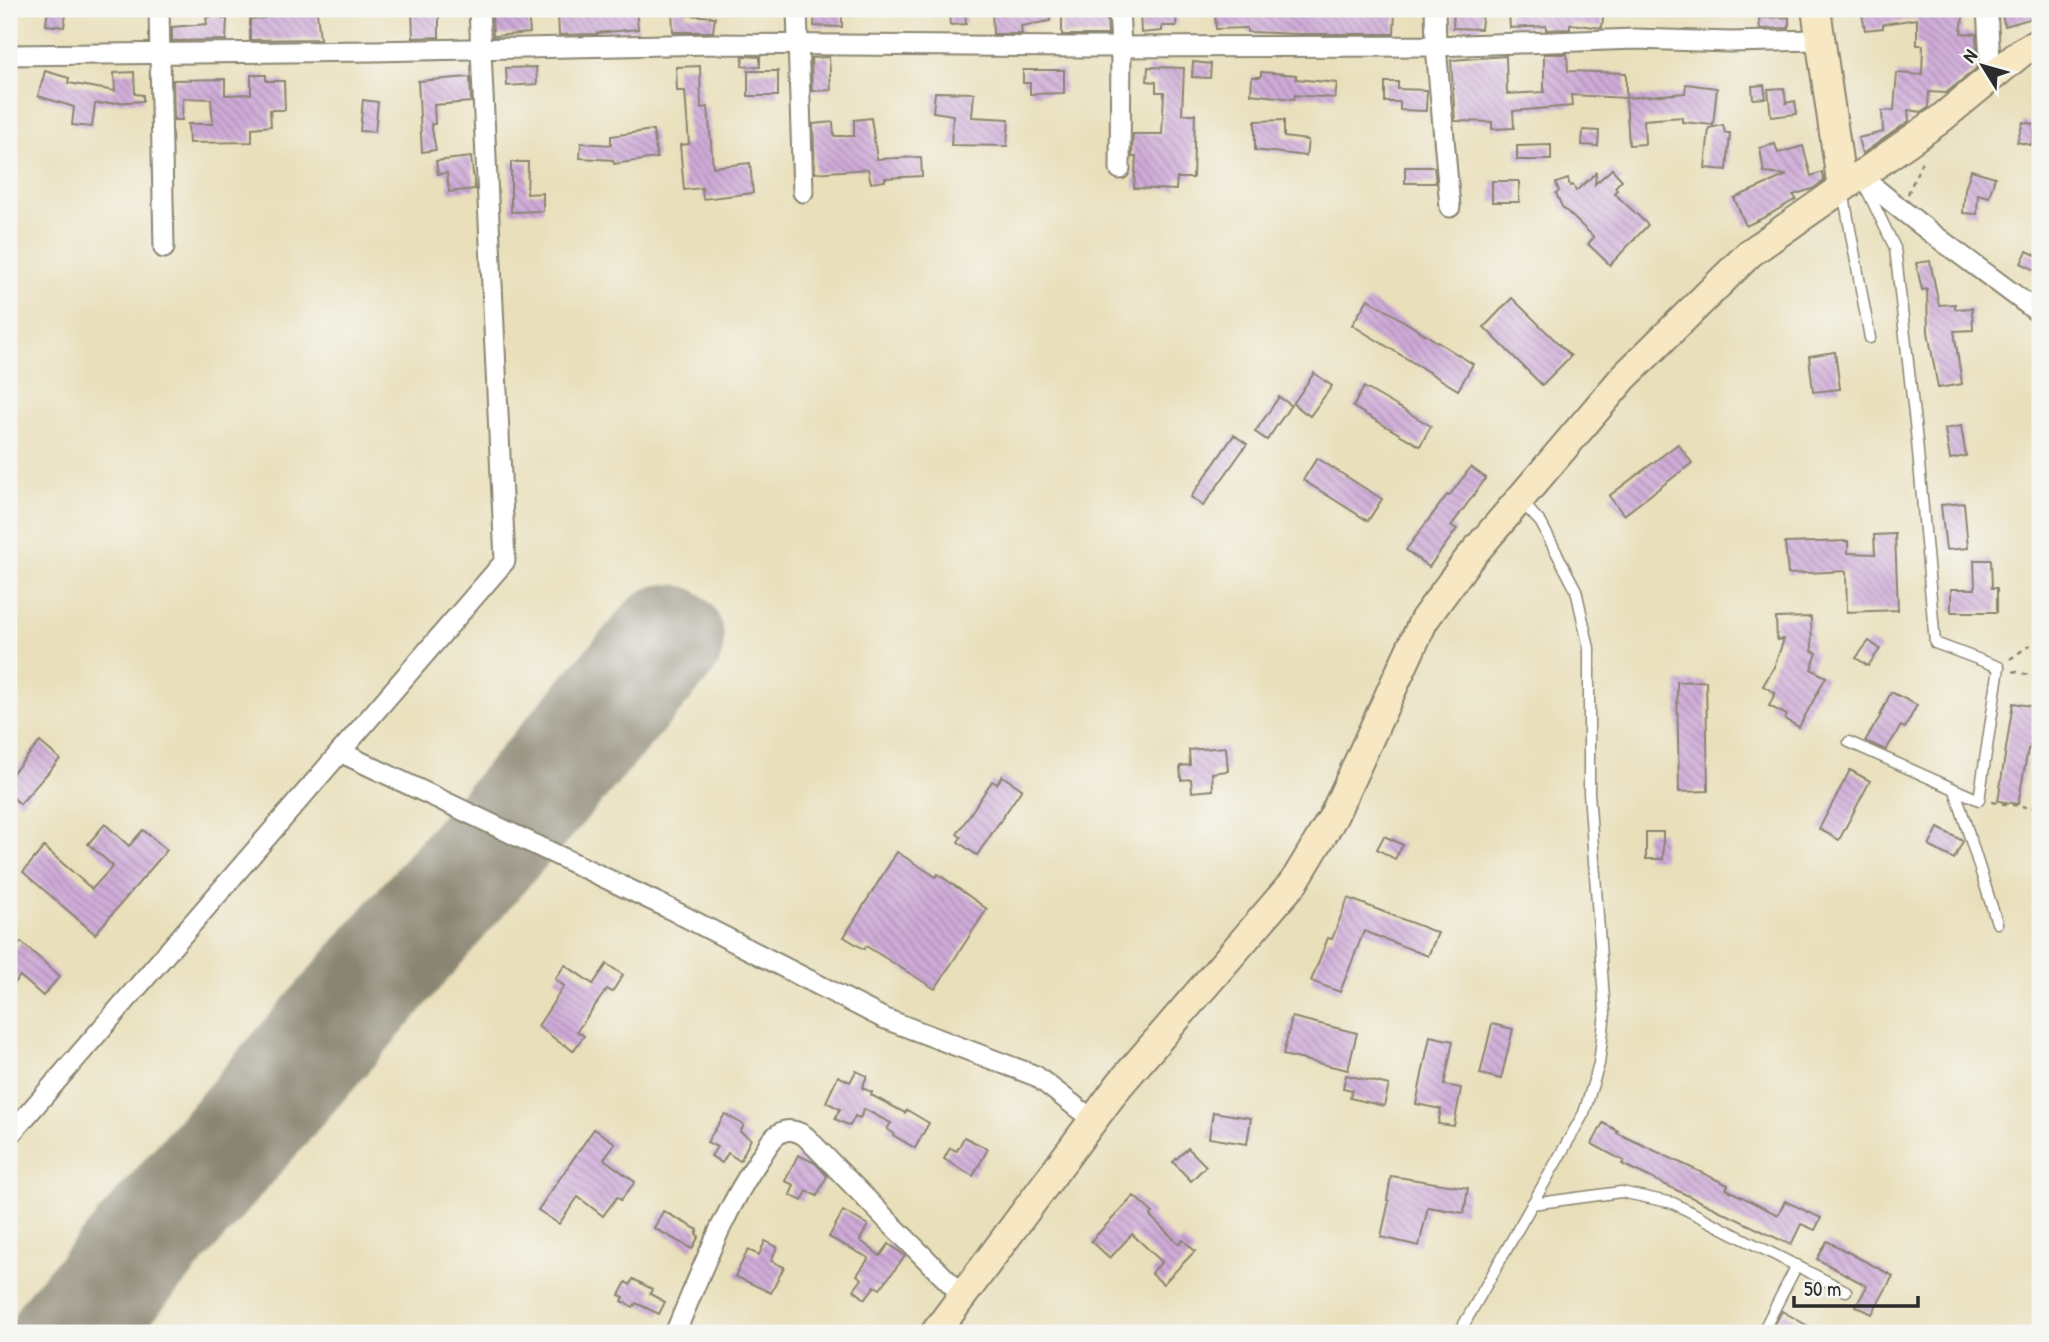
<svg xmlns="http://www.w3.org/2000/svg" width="2049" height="1342" font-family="'Patrick Hand',sans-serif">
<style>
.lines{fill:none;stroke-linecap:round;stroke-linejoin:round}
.runway{stroke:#8a8572;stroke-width:112}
.building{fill:url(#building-back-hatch)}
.lane-casing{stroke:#8a8572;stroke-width:13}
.street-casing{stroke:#8a8572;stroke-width:23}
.secondary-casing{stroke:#8a8572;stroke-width:32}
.path{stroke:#8a8572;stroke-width:2.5;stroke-dasharray:5 5;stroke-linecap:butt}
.lane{stroke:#fff;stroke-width:10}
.street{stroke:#fff;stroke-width:19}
.secondary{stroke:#f7e8c3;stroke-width:28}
</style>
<defs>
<pattern id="building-back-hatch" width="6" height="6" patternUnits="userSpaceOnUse" patternTransform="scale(1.75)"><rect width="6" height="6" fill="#cfabd8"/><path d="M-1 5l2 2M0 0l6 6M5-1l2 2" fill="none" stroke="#a88baf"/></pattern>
</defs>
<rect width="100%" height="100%" fill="#f6f6f2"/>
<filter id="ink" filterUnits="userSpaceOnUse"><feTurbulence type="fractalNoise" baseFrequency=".0143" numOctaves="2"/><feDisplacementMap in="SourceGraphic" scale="14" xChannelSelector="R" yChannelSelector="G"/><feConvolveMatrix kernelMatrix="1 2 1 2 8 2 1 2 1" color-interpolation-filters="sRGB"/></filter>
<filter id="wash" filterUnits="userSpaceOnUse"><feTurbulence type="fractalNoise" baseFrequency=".00686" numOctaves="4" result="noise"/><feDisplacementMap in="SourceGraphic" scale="28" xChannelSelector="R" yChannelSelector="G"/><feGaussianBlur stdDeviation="1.57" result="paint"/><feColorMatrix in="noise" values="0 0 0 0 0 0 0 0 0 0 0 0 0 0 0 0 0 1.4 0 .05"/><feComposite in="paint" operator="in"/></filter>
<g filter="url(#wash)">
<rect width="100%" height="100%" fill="#e9dfba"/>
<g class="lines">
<polyline class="runway" points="68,1333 668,640"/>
</g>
<g id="blocks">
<g class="building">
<polygon points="48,9 67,9 64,27 46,25"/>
<polygon points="264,9 313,9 313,12 317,12 320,39 250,40 250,19 265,18"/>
<polygon points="412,9 429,9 429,13 439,13 439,37 413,38"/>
<polygon points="572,9 597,9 597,11 636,9 638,29 597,33 597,34 559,35 558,14 572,14"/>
<polygon points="672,9 685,9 686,15 715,17 713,32 673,32"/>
<polygon points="818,9 842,10 842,27 814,26 815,10"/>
<polygon points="992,9 1048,9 1050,21 1021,26 1022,34 993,34"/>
<polygon points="1177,9 1176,26 1162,26 1162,31 1141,33 1140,10"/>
<polygon points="1215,9 1395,9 1394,34 1299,34 1247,32 1247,28 1216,29"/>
<polygon points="1454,9 1483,11 1481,29 1453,28"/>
<polygon points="1544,9 1604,9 1602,28 1570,24 1570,29 1546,30 1546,26 1510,28 1509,12 1544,11"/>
<polygon points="1861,9 1964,9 1961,33 1976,34 1978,67 1946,93 1929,92 1928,108 1922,112 1908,110 1909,121 1862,154 1858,138 1883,132 1882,111 1894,110 1897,73 1922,75 1923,45 1917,45 1917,19 1883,24 1883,28 1865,30"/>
<polygon points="2000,9 2040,9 2040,16 2005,26"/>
<polygon points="528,11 530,33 493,36 492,16 506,16 506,13"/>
<polygon points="965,11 966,24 950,25 949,12"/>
<polygon points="1062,11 1094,11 1094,19 1107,18 1108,35 1062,35"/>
<polygon points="221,14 222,19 227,19 226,40 172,41 172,27 207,24 206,18"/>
<polygon points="1789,17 1789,28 1760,29 1759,18"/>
<polygon points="1544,54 1567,54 1568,71 1626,73 1626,98 1571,95 1572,106 1513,111 1514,128 1492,129 1492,122 1455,121 1451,60 1506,56 1507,94 1544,92"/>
<polygon points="743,56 760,57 760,67 742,66"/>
<polygon points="829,57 831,90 812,91 811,58"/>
<polygon points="1193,62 1211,64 1210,78 1192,77"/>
<polygon points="700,66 701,108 708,107 713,167 750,163 753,193 703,199 702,188 684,190 680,145 689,144 685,91 677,91 676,67"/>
<polygon points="536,67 537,84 507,86 506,68"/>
<polygon points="1148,67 1184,68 1182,114 1195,114 1193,178 1177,178 1176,190 1134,188 1136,157 1132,157 1133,134 1162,134 1164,92 1156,92 1156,82 1147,81"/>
<polygon points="1023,70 1064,70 1064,93 1030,94 1030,83 1023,83"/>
<polygon points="45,71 69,78 68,83 115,91 114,73 134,72 135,94 143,95 143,101 95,104 92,127 72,125 74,107 38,96"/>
<rect x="748" y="71" width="30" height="25"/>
<polygon points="1261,72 1296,75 1296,79 1337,83 1335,98 1295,95 1294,99 1251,94 1252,77 1261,77"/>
<polygon points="251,75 266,75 266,81 284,81 285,110 270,110 271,126 252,128 252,142 189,143 188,124 213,124 211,99 183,98 182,120 174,120 173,80 225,79 225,95 251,94"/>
<polygon points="470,77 471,102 434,105 435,124 431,124 436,150 422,152 418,81"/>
<polygon points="1385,82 1398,82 1398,89 1427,90 1426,111 1400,110 1400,102 1385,102"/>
<polygon points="1686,84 1717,88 1713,125 1682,122 1682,117 1644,120 1645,144 1629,145 1626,98 1685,93"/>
<polygon points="1764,85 1766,98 1753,99 1752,86"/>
<polygon points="1784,88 1786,103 1795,101 1797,114 1771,117 1768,89"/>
<polygon points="935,92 974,93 972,117 1009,119 1007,146 951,145 953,115 933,112"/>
<polygon points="363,100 378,102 375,132 360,131"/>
<polygon points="871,118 877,159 921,157 922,176 885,178 885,181 871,183 868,169 815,173 813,124 833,122 834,136 854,136 854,120"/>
<polygon points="1284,120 1284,137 1308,140 1306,156 1255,150 1255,121"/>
<polygon points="2023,122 2036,125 2031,145 2017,142"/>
<polygon points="1723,125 1725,133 1730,133 1727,170 1705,168 1709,128"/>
<polygon points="653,130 657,158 614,164 613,160 580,158 581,143 611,145 611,136"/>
<polygon points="1583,130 1599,131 1598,146 1582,145"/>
<polygon points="1775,144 1778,153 1803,146 1811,176 1822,172 1824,181 1812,189 1793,195 1796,199 1765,217 1746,226 1734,198 1787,175 1764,173 1760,148"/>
<polygon points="1551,145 1551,160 1517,160 1517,146"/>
<polygon points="471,157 475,189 449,192 447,173 438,174 436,161"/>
<polygon points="511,162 528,162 527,194 543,193 543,211 511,212"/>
<polygon points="1405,167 1434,167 1436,183 1405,183"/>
<polygon points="1612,169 1622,180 1615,187 1617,190 1614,193 1648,225 1610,265 1588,244 1594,237 1562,207 1556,193 1559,191 1556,183 1568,179 1570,186 1573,185 1576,191 1596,173 1595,184"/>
<polygon points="1971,170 1995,177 1989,197 1978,194 1977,214 1963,213 1965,189"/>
<rect x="1492" y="181" width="27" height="21"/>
<polygon points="2027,251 2040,257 2040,273 2021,263"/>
<polygon points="1930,261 1939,305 1955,304 1955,309 1972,308 1973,330 1954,331 1962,384 1938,388 1928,332 1927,289 1922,290 1916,263"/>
<polygon points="1512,298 1571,356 1542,385 1484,327"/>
<polygon points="1368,299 1473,364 1458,390 1352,325"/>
<polygon points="1835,352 1840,389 1813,392 1809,356"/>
<polygon points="1314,373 1332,386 1310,416 1293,404"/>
<polygon points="1364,387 1431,426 1420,446 1353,407"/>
<polygon points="1279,397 1291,405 1267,440 1255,432"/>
<polygon points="1961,426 1966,456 1950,459 1945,429"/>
<polygon points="1234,435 1247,444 1203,506 1191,497"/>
<polygon points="1678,444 1692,463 1624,515 1609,496"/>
<polygon points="1317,458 1382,499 1368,521 1303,480"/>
<polygon points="1471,467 1486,478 1451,526 1457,529 1429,567 1406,550 1447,495 1449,496"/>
<polygon points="1964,503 1968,548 1946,550 1941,505"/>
<polygon points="1895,534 1898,610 1847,612 1846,571 1788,574 1785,543 1848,541 1848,553 1875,554 1874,535"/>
<polygon points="1974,560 1991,560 1992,588 1997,588 1997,612 1951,612 1951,589 1975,589"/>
<polygon points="1811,617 1812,651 1817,653 1811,669 1826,677 1799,727 1785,719 1787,715 1769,706 1775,693 1763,686 1774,667 1784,639 1777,640 1776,618"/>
<polygon points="1869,641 1880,649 1868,666 1856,658"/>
<polygon points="1706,681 1708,791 1679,792 1677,682"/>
<polygon points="1891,692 1917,705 1905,728 1901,726 1886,750 1865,741 1881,715 1880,715"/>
<polygon points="2013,703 2036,707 2030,749 2028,749 2018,804 1998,801"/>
<polygon points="40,742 60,759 20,804 9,794 9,777"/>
<polygon points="1226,747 1228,771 1212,773 1213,790 1192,792 1191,779 1181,780 1180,766 1190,765 1189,750"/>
<polygon points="1850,770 1870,781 1839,840 1819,829"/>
<polygon points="1002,776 1022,789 977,855 958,842 961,837 957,834 992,781 997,784"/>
<polygon points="105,824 129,846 143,830 167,850 95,934 23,872 44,847 92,889 113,866 88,844"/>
<polygon points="1938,828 1963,841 1954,859 1929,846"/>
<rect x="1646" y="832" width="17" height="27"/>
<polygon points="1384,836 1403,845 1395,859 1377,849"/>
<polygon points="897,852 936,877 938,874 987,909 935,989 866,946 864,949 844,937"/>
<polygon points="1348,898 1438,933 1428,956 1364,931 1340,992 1311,981 1328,938 1332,939"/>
<polygon points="21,942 60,976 43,996 20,976 9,990 9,957"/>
<polygon points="607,964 623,975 612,992 607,989 577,1031 584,1036 573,1051 564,1044 563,1045 538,1026 564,986 555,979 565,965 593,984"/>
<polygon points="1292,1017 1357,1033 1348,1070 1283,1055"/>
<polygon points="1492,1024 1513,1029 1501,1079 1480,1074"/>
<polygon points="1430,1036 1453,1041 1444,1085 1461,1088 1454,1126 1438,1124 1441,1109 1416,1104"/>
<polygon points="856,1071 867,1076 862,1088 872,1092 871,1095 905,1113 907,1110 929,1123 915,1148 893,1135 894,1134 887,1129 891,1123 864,1109 860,1118 855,1116 850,1126 835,1119 840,1109 826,1102 838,1076 850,1082"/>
<polygon points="1346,1075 1389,1085 1384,1106 1350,1098 1352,1090 1343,1088"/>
<polygon points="1213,1112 1251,1118 1247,1144 1209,1138"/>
<polygon points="725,1114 744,1125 740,1132 751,1139 740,1161 728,1153 722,1163 711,1156 717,1147 707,1142"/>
<polygon points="1603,1123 1618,1131 1617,1133 1728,1185 1726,1189 1778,1215 1785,1201 1821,1218 1815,1230 1801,1224 1791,1245 1622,1164 1624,1161 1592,1144"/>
<polygon points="594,1129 615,1143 604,1159 635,1182 621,1200 617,1197 603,1216 578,1197 559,1224 538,1210"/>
<polygon points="964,1137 988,1149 973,1176 944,1159 950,1148 957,1151"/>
<polygon points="1188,1148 1206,1166 1191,1181 1173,1162"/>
<polygon points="798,1155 815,1163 827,1176 817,1196 807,1191 802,1201 790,1195 794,1185 785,1181"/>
<polygon points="1391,1176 1468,1188 1464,1213 1428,1207 1419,1246 1381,1237 1389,1201 1387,1200"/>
<polygon points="1134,1196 1153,1213 1150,1216 1179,1244 1183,1240 1195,1251 1163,1284 1151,1273 1162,1262 1132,1234 1110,1258 1091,1241"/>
<polygon points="663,1211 698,1230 696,1234 699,1236 692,1249 654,1228"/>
<polygon points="843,1211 868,1225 860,1240 880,1256 889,1244 905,1256 880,1289 875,1286 865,1299 854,1290 862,1279 857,1275 869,1258 829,1237"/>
<polygon points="765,1241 777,1247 771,1261 784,1267 771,1293 735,1276 748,1250 759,1255"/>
<polygon points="1827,1241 1893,1276 1872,1314 1856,1306 1867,1286 1817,1259"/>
<polygon points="633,1279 652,1289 650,1294 665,1302 659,1314 636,1303 633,1307 622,1301 624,1297 619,1295 626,1282 630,1285"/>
<polygon points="1782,1311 1820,1333 1770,1333"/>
</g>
</g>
</g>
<g filter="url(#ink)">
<use href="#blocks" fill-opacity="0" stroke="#8a8572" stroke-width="2"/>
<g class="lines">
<g class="lane-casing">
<g id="lane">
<polyline points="1843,191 1870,338"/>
<polyline points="1849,742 1979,800 1999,667 1935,643 1917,441 1895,248 1865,186"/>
<polyline points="1955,790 1997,923"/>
<polyline points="1532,1204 1621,1192 1673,1203 1846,1291"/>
<polyline points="1459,1333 1584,1113 1599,1064 1605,1013 1589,792 1589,648 1576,590 1541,523 1522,502"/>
<polyline points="1762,1333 1797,1265"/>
</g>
</g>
<g class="street-casing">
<g id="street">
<polyline points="159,9 164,248"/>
<polyline points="797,9 803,192"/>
<polyline points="1119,9 1121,47 1120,169"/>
<polyline points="1435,9 1436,46 1450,207"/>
<polyline points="1987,9 1991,78"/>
<polyline points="9,55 373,51 714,44 1083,47 1436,46 1636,39 1730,42 1821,40"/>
<path d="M1861 176C1917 225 1980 268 2040 314"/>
<polyline points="340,752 664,906 883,1018 1036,1076 1093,1120"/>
<polyline points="9,1136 505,561 479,9"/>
<path d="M675 1333C701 1273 723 1212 760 1158 766 1149 771 1138 780 1133 789 1128 797 1131 805 1136L890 1223 962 1295"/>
</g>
</g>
<g class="secondary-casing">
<g id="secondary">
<polyline points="1816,9 1842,188"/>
<polyline points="935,1333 1120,1084 1294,882 1333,817 1424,620 1467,561 1624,377 1750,253 1938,121 2022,52 2040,42"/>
</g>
</g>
<g class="path">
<polyline points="1908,194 1922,161"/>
<polyline points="2010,659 2040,638"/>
<polyline points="2013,671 2040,678"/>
<polyline points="1992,802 2040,809"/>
</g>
<use href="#lane" class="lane"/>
<use href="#street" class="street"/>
<use href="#secondary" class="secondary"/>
</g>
</g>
<rect width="2049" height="1342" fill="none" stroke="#f6f6f2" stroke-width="35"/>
<g transform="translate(1983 66) rotate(307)" stroke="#f6f6f2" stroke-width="5" paint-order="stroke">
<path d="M0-5L12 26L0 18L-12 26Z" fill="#2b2b2b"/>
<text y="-10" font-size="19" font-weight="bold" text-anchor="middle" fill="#2b2b2b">N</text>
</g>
<path d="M1794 1296v10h124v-10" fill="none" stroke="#2b2b2b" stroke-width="3.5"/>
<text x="1804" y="1296" font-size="21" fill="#2b2b2b" stroke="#f6f6f2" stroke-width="5" paint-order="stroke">50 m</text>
</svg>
